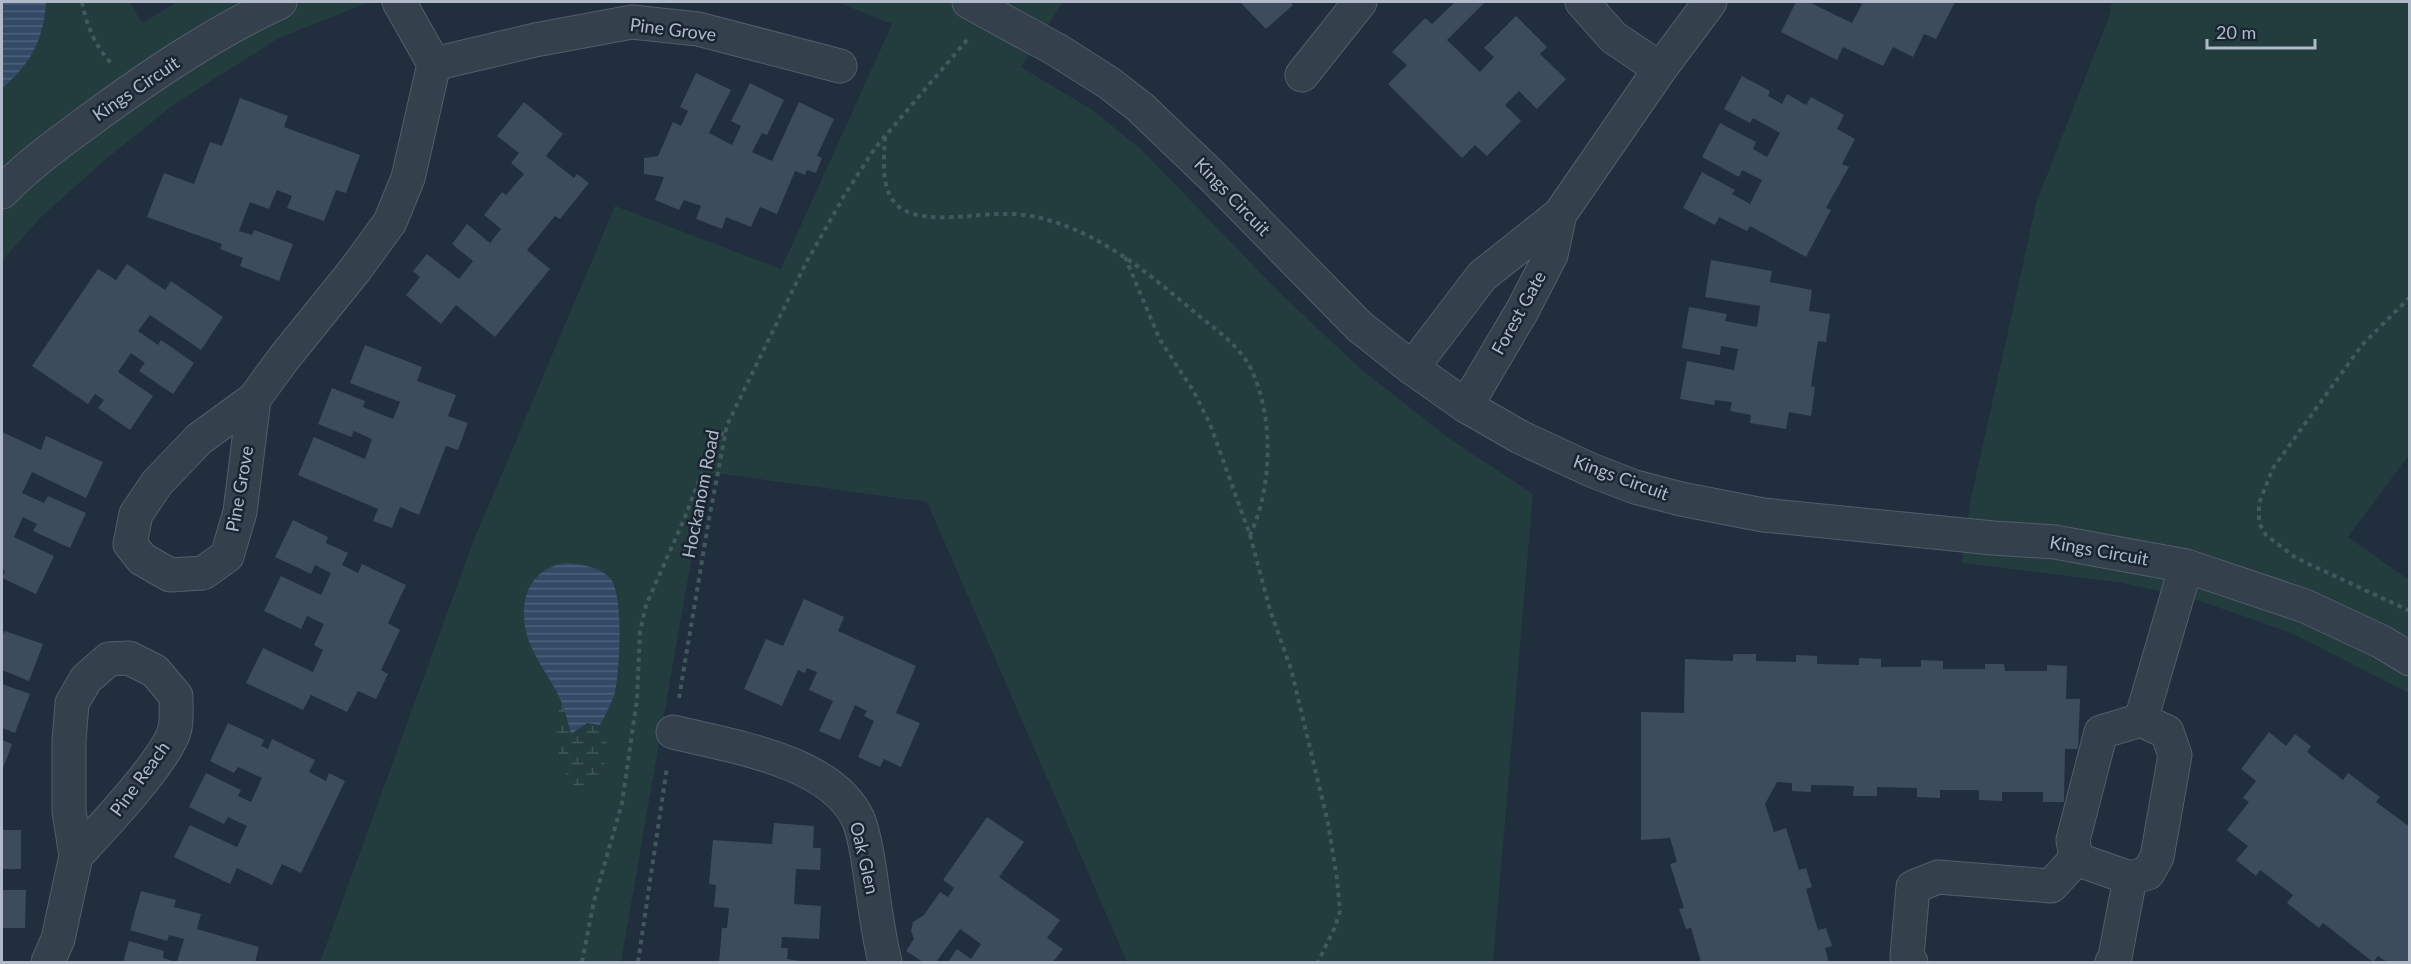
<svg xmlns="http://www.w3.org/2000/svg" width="2411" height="964" font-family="Lato,sans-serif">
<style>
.grass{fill:#233c3e}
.wetland{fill:url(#wetland-marsh)}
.water{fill:url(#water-rules)}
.building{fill:#3c4c5d}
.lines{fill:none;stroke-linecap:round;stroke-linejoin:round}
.minor-casing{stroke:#535d6b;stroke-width:35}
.path{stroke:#40595c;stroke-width:4;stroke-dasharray:4.5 4.5;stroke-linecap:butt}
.minor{stroke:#35404d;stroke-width:33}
.labels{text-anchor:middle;stroke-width:5;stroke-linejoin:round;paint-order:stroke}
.street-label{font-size:18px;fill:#b0bac9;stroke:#1a2532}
</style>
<defs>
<pattern id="wetland-marsh" width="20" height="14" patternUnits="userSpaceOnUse" patternTransform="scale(1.5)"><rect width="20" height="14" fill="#233c3e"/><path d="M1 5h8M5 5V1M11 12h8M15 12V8" fill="none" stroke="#405659"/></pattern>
<pattern id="water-rules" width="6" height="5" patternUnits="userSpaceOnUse" patternTransform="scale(1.5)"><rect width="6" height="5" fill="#334a66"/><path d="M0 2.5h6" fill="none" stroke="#4e627b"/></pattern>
</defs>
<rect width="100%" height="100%" fill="#202e3d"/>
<g class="grass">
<polygon points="2,2 130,2 142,23 177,2 370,2 281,37 176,103 105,160 41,217 2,261"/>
<polygon points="837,2 1063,2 1021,67 1091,109 1140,148 1282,295 1362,370 1450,439 1533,494 1493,962 1127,962 927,502 714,473 689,572 621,962 320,962 473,542 615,206 781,269 892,24"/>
<polygon points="2112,2 2409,2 2409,455 2348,537 2409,580 2409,693 2289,632 2191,598 2117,582 1962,563 1970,503 2037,200 2109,17"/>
</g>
<path class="wetland" d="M562 702 572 734 587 722 600 725C614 743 604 780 586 793H580L567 776 553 738V727Z"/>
<g class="water">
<path d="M2 2H46C44 39 30 65 2 88Z"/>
<path d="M567 563C583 565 598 566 610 578 624 593 620 672 615 692 612 703 606 714 600 725L587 723 571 734C568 724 566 713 562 703 554 683 539 666 531 646 516 610 524 568 567 563Z"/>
</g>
<g class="building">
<polygon points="1240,2 1290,2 1293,5 1266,29"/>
<polygon points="1455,2 1485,2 1447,40 1480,72 1494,57 1484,48 1516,16 1547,47 1540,54 1566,79 1537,109 1519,91 1505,105 1521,121 1487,156 1475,145 1462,158 1388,84 1407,65 1392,52 1425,18 1432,24"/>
<polygon points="1796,2 1809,2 1852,23 1862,4 1857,2 1955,2 1936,39 1924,34 1913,57 1893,47 1883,66 1843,47 1837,60 1781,32"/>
<polygon points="696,73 731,90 709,133 732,145 741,126 731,121 750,83 784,100 767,135 762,133 752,152 772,161 799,102 834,119 817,156 822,158 816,173 807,170 805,175 795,171 777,214 760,207 751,227 726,217 722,229 696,219 701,206 684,200 679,210 655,200 664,177 644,174 644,158 658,156 673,122 681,126 688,111 680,107"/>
<polygon points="1742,76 1770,91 1768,96 1782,104 1787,94 1806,105 1811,97 1844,115 1837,129 1855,139 1842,164 1849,167 1826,208 1831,210 1806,257 1750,226 1747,231 1719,217 1715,225 1683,208 1702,172 1735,190 1732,194 1750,204 1762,180 1742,170 1739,177 1702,157 1720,123 1756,142 1753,149 1767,157 1780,133 1753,118 1750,123 1724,109"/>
<polygon points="240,98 288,116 284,127 360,155 346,193 336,190 324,221 287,208 292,196 277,190 269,209 250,202 239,231 252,235 254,230 293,244 279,281 240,266 243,258 220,249 222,244 147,217 164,173 194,184 210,142 222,146"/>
<polygon points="524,102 563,134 546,156 574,178 577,174 589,183 560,219 555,216 527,250 550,269 495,337 456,305 441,324 406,295 420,277 413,271 427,254 459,279 473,261 452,244 467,224 490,243 501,229 484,215 502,192 506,195 524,174 511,163 519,153 497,136"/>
<polygon points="1711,260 1772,271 1770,282 1812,290 1809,311 1830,314 1826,342 1818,341 1811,386 1815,387 1811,416 1789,412 1786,429 1750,423 1751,415 1730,411 1732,402 1715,400 1714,405 1680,399 1687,361 1734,370 1738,349 1721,346 1720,355 1682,348 1689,307 1727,314 1725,321 1757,327 1760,306 1705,297"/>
<polygon points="127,264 165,290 171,281 223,317 201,350 150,315 138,331 158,345 161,340 194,363 173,394 139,371 145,363 131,353 118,372 153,396 130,430 98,408 104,400 95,394 88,404 32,366 98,269 116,280"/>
<polygon points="365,345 422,367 417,381 456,395 448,416 468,423 458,450 446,446 419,515 400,507 392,528 373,521 378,509 298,475 314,437 365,459 372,439 354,431 351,437 318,424 332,388 365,401 363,407 393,419 400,402 350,383"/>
<polygon points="2,432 41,450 46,436 103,462 86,498 32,472 22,493 44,503 48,496 86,513 70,548 33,531 37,524 23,517 14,537 54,556 36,594 2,578 5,571 2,569"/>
<polygon points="293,520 328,537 326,543 348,553 342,565 358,573 362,564 406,585 388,623 400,630 381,670 388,674 376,699 358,691 347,712 311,695 303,710 246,683 263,648 313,672 323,650 314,645 324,624 307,616 301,629 264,611 281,576 321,595 331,573 315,565 311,574 275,557"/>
<polygon points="804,599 844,617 838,631 916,666 896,713 920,723 901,767 884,759 880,767 858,757 874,721 864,716 867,711 855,705 840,740 819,731 833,701 809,690 817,672 807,668 805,673 798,670 782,706 744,689 766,639 783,646"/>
<polygon points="5,631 43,644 29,681 2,670 2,636"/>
<polygon points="1733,654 1756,654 1756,661 1796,662 1796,655 1817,656 1817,664 1859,665 1859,658 1881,659 1881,667 1921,667 1921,660 1943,661 1943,669 1985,669 1985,664 2004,664 2005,671 2047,671 2047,665 2067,666 2066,699 2080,699 2078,749 2065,749 2064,802 2043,802 2043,792 2002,792 2002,801 1979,800 1979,790 1940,790 1940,798 1917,797 1917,788 1877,787 1877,796 1853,796 1854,786 1811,785 1811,792 1792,791 1792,783 1777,782 1765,804 1774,832 1786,828 1799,870 1806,868 1812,887 1806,889 1818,930 1826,928 1832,946 1825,948 1829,962 1701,962 1691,928 1686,929 1679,909 1684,908 1670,864 1677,862 1670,838 1641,840 1641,712 1684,713 1685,659 1733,661"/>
<polygon points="2,684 30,694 15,733 2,728"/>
<polygon points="228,723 264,740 261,746 268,749 272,739 315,760 309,772 326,781 329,773 345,781 301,873 282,864 272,885 237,868 230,884 174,857 190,825 237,847 247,826 228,817 224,824 189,807 206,773 241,790 238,796 251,802 262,778 238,767 234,773 210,761"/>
<polygon points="2269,732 2286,746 2295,734 2311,746 2307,752 2343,780 2348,773 2380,797 2376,802 2410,827 2410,962 2387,962 2378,956 2373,962 2323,923 2319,928 2287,903 2293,895 2260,870 2256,876 2236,860 2248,846 2227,830 2249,802 2243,798 2256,781 2241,769"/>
<polygon points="2,740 12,744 2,771"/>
<polygon points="987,817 1024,842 999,877 1060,920 1047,938 1063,949 1053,962 948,962 957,949 971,959 981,944 960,929 936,962 923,962 906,951 914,939 911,931 913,922 924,915 940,892 948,897 954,888 943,880"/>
<polygon points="774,823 814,826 813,848 821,848 820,870 796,869 794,904 821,906 819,939 782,937 781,948 788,948 787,959 808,962 719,962 722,928 727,928 729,908 714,907 716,885 709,884 713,840 772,844"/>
<rect x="2" y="830" width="19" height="39"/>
<polygon points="2,890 26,890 25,928 2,928"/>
<polygon points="141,891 176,900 174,907 201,914 197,929 259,947 255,962 177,962 184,939 169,935 167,941 130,930"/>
<polygon points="129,941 164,951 163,958 176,962 123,962"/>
</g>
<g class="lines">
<g class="minor-casing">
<g id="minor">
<polyline points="969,2 1057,50 1109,83 1140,107 1213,177 1359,326 1412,368 1466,406 1520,437 1591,470 1635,487 1681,499 1763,515 1993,538 2055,542 2186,566 2305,606 2382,642 2410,659"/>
<polyline points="1582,2 1613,37 1660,69"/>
<polyline points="434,64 535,40 632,22 698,29 840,66"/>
<polyline points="1302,75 1360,2"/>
<path d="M2 192C29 164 59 143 90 120 150 76 213 33 280 2"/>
<polyline points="1412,368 1482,276 1560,214"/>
<polyline points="254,399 240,512 227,556 203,573 170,575 142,559 130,544 136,514 157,483 199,439 254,399 284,358 355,270 390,222 408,178 434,64 399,2"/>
<polyline points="1466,406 1522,311 1551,255 1560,214 1660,69 1710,2"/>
<polyline points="2141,720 2101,732 2073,840 2076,859 2130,878 2148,873 2157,857 2175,755 2167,732 2141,720 2186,566"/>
<path d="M673 732C729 746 831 760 858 819 865 835 867 855 870 872 874 902 878 933 885 962"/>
<path d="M48 962 58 939 76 856 69 811V741L72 703 86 679 109 659 129 658 155 671 176 696C176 706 177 718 175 728 169 758 99 831 76 856"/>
<polyline points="1911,962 1907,957 1913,887 1938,877 2051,886 2076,859"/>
<polyline points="2112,962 2115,957 2130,878"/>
</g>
</g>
<g class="path">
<path d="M82 2C86 24 95 46 111 63"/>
<path d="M885 137C884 160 879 194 902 209 929 225 976 213 1005 214 1017 214 1030 215 1041 218 1100 233 1147 272 1192 310 1212 327 1237 343 1250 367 1274 414 1273 487 1250 535"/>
<polyline points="1125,257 1160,340 1194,392 1210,424 1250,535 1270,610 1291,669 1328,823 1337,879 1340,911 1335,927 1318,962"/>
<polyline points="2410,297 2362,345 2273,468 2259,503 2259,523 2266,535 2296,558 2410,611"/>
<polyline points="679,698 709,519 727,425 806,263 844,196 875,148 967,40"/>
<polyline points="582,962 594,901 622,803 637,699 640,632 646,605 685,517 700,478 725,428"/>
<polyline points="638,962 667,767"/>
</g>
<use href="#minor" class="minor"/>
</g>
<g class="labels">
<g class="street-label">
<text transform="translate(673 30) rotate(7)" y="6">Pine Grove</text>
<text transform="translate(136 89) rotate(-34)" y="6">Kings Circuit</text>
<text transform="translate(1232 197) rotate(46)" y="6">Kings Circuit</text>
<text transform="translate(1519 313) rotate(-61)" y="6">Forest Gate</text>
<text transform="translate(1621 478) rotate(20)" y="6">Kings Circuit</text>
<text transform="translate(240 489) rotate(-80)" y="6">Pine Grove</text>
<text transform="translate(701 494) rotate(-79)" y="6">Hockanom Road</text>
<text transform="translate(2099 551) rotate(10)" y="6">Kings Circuit</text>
<text transform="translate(140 779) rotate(-54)" y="6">Pine Reach</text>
<text transform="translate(864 858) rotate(77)" y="6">Oak Glen</text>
</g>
</g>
<rect width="2411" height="964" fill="none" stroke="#b0bac9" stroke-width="6"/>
<path d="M2207 39v9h108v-9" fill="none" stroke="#b0bac9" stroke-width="3"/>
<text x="2216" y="39" font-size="18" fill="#b0bac9" stroke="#1a2532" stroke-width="4.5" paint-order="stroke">20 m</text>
</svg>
